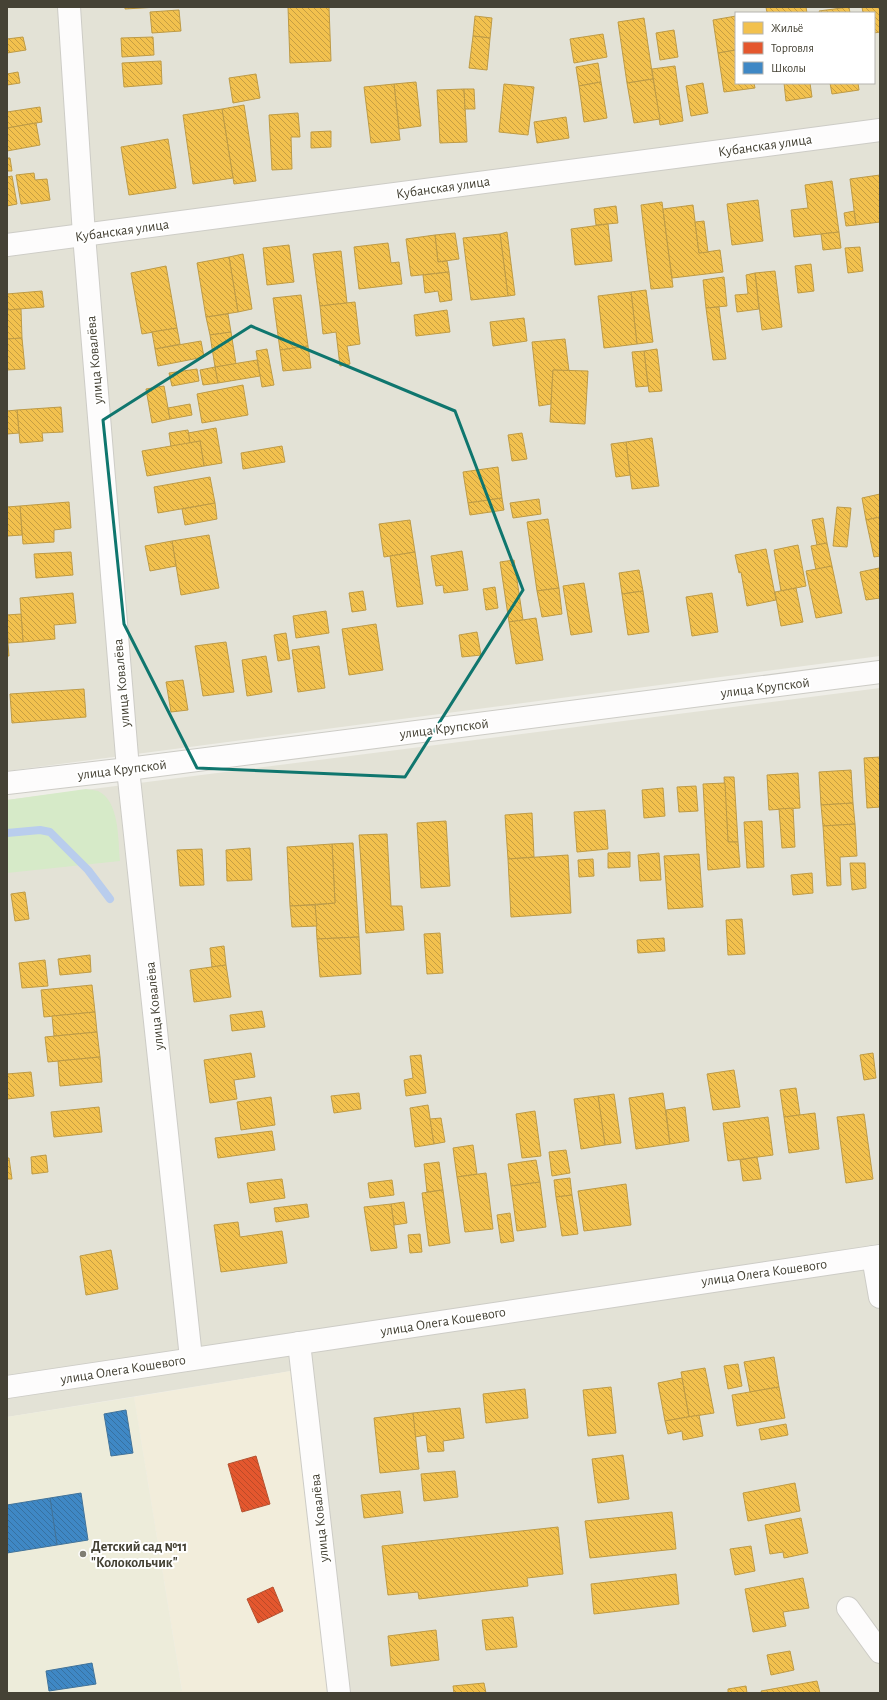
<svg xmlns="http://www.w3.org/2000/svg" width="887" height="1700" font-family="'Alegreya Sans',sans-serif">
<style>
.residential{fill:#e3e2d6;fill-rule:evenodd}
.commercial{fill:#f2eddb}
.education{fill:#edecda}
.grass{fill:#d6eac8}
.homes{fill:url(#homes-back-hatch);stroke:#be9b46}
.shops{fill:url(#shops-back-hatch);stroke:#b45130}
.schools{fill:url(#schools-back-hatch);stroke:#41739a}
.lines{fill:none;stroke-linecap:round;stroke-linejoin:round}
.stream{stroke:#b9cded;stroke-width:8}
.minor-casing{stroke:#cdccc6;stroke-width:24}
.minor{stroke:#fdfcfc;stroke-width:22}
.marked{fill:none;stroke:#0f766e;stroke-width:3;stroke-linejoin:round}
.poi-dot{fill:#807e74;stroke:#fff;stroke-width:1.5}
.labels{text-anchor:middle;stroke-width:4;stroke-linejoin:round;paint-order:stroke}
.street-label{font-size:14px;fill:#454235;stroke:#fff}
.poi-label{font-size:14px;font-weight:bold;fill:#454235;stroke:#fff;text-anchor:start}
</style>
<defs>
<pattern id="homes-back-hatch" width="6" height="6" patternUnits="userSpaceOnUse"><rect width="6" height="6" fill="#f2c14e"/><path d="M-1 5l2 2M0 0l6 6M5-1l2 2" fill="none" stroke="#c69e42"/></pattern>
<pattern id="shops-back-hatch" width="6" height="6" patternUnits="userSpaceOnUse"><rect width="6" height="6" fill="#e4572e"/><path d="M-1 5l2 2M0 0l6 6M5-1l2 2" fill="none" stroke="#bb4a28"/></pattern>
<pattern id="schools-back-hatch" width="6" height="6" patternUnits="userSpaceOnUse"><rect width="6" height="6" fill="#3f88c5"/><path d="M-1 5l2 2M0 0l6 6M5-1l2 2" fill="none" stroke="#3771a1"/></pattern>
</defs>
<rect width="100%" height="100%" fill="#efeee8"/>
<g class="residential">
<path d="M7 7H880V656L7 771ZM736 13H874V83H736Z"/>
<polygon points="880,688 880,1693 327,1693 291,1371 7,1417 7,800"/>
</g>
<polygon class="commercial" points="291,1371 327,1693 167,1693 182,1690 134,1397"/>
<polygon class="education" points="134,1397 182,1691 167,1693 7,1693 7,1417"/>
<path class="grass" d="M86 789C90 790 95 790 98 791 120 801 118 841 120 861L7 873V800Z"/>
<g class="homes">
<polygon points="125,7 157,7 125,9"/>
<polygon points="288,7 329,7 331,61 290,63"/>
<polygon points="766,7 806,7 807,13 767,13"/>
<polygon points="849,7 850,13 820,13 819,11"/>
<polygon points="862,7 880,7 880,32 874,33 874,13 863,13"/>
<polygon points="179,10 181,31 152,33 150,12"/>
<polygon points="475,16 492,18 490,38 473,36"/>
<polygon points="736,16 736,50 718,53 713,20"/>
<polygon points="644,18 653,79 627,83 618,22"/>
<polygon points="674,30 678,57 660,60 656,33"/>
<polygon points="603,34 607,57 574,63 570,39"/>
<polygon points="473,36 490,38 487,70 469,68"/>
<polygon points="23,37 26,50 7,53 7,39"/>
<polygon points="153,37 154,55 122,57 121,38"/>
<polygon points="736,50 736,83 754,83 755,88 724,92 718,53"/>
<polygon points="161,61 162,84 124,87 122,63"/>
<polygon points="598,63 601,82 579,86 576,67"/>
<polygon points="675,66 683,121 660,125 652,69"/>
<polygon points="18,72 20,83 7,85 7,74"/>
<polygon points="256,74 260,98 233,103 229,78"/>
<polygon points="653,79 660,119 634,123 627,83"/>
<polygon points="416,82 421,126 399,129 394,84"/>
<polygon points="601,82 607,118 584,122 579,86"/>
<polygon points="703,83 708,113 691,116 686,86"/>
<polygon points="784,83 810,83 812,97 786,101"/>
<polygon points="830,83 858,83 859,90 832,94"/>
<polygon points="394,84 400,140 371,143 364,87"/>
<polygon points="504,84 534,87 528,135 499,132"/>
<polygon points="464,89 467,142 440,143 437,90"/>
<polygon points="464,89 474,89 475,109 465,109"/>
<polygon points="244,105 256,181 234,184 222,109"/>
<polygon points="40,107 42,122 7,128 7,112"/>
<polygon points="222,109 233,178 193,184 183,115"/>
<polygon points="298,113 300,137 291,137 292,169 272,170 269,115"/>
<polygon points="566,117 569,138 537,143 534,122"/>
<polygon points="36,123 40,145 7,151 7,128"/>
<polygon points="331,131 331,147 311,148 311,132"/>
<polygon points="168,139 176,188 129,195 121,147"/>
<polygon points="7,158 10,158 12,171 7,171"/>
<polygon points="34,173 35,180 47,179 50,200 21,204 16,175"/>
<polygon points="880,175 880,222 856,225 850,179"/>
<polygon points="12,176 17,204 7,206 7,177"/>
<polygon points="832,181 839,232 794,237 791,210 808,208 805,185"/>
<polygon points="758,200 763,241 732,245 727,204"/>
<polygon points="662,202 673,287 651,289 641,205"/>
<polygon points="693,205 699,253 720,250 723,272 672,278 663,209"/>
<polygon points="616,206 618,223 596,225 594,209"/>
<polygon points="854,211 856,225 846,226 844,213"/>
<polygon points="704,221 708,252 699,253 695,222"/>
<polygon points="608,224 612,261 575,265 571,229"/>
<polygon points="507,232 515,295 508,296 500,234"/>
<polygon points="839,232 841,248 823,250 821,234"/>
<polygon points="455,233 459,259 438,262 435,235"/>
<polygon points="500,234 508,296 471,300 463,238"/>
<polygon points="435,235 438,262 447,261 449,272 411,276 406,239"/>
<polygon points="388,243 391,263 399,262 402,284 359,289 354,247"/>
<polygon points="289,245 294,282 267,285 263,248"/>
<polygon points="860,247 863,271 848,273 845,248"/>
<polygon points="341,251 347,303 320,306 313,254"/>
<polygon points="243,254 252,309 238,312 229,257"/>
<polygon points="229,257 238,312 206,317 197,263"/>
<polygon points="811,264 814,291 798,293 795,266"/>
<polygon points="166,266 177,328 142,334 131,273"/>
<polygon points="775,271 782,327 762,330 755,273"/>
<polygon points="449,272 452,300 440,302 438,291 425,293 423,275"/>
<polygon points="755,273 759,309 737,312 735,295 748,294 746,275"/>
<polygon points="724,277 727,306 706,308 703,280"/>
<polygon points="646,290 653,342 637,344 631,292"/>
<polygon points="42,291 44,307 7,310 7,294"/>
<polygon points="631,292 637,344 604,348 598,296"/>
<polygon points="301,295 308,346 280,350 273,298"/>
<polygon points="355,302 360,344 347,346 350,364 340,366 336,332 323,334 320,306"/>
<polygon points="719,307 726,359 713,360 706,308"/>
<polygon points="21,309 22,338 7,339 7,310"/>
<polygon points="447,310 450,332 416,336 414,315"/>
<polygon points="228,314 231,332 210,335 206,317"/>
<polygon points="524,318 527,341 493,346 490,322"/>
<polygon points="177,328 180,344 155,349 152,332"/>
<polygon points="231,332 236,364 215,367 210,335"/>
<polygon points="22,338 25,369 7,370 7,339"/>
<polygon points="565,339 569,371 553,370 551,404 539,406 532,342"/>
<polygon points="201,341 204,357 158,366 155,349"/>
<polygon points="308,346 311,368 283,371 280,350"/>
<polygon points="267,349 274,385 262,387 256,351"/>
<polygon points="657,349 662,391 649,392 644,351"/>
<polygon points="644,351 648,386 636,387 632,352"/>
<polygon points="257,360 260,376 218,383 215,367"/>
<polygon points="215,367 218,383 203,385 200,370"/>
<polygon points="197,369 199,381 172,386 169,373"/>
<polygon points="553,370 588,371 585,424 550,422"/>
<polygon points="243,385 248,415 202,423 197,394"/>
<polygon points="164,386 170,419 152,423 146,389"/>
<polygon points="190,404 192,415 170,419 168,408"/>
<polygon points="61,407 63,432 42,433 43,441 20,443 17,410"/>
<polygon points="17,410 19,433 7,434 7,411"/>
<polygon points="216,428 222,463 204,466 200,441 190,443 188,433"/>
<polygon points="188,430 190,443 171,447 169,433"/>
<polygon points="522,433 527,459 512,461 508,435"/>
<polygon points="652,438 659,486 632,489 626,442"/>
<polygon points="200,441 204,466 147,476 142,451"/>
<polygon points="626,442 630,475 616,477 611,444"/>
<polygon points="282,446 285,462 243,469 241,453"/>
<polygon points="498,467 502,498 468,503 463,472"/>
<polygon points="210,477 215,503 158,513 154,487"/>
<polygon points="880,494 880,517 866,520 862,498"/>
<polygon points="502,498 504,510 470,515 468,503"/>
<polygon points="539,499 541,514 513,518 510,503"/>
<polygon points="69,502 71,528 54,530 54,542 23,544 20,506"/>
<polygon points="215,503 217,519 185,525 182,509"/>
<polygon points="20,506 22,535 7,536 7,507"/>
<polygon points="837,507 851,508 847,547 833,546"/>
<polygon points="880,517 880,556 874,557 866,520"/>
<polygon points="823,518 827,543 817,545 812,520"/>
<polygon points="548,519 559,588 537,591 527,522"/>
<polygon points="410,520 415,552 384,557 379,524"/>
<polygon points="209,535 219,588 181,595 172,541"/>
<polygon points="172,541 176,566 150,571 145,546"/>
<polygon points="827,543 832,566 816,570 811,546"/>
<polygon points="798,545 806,586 781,591 774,550"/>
<polygon points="766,549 776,600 747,606 741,572 739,573 735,555"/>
<polygon points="462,551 468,590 444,593 443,585 436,586 431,556"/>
<polygon points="71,552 73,575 36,578 34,554"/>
<polygon points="415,552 423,604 397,607 390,556"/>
<polygon points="514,560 523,620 509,622 500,562"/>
<polygon points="832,566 842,613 816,618 806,571"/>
<polygon points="879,568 880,598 866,600 860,572"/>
<polygon points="639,570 643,591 622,594 619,573"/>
<polygon points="584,583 592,632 571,635 563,586"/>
<polygon points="495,587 498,608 486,610 483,589"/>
<polygon points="559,588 562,614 542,617 537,591"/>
<polygon points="796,588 803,622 781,626 775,592"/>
<polygon points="363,591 366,610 352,612 349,593"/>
<polygon points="643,591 649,632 628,635 622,594"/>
<polygon points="73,593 76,623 54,625 55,639 23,642 20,598"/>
<polygon points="712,593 718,632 692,636 686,597"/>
<polygon points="326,611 329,633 296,638 293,616"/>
<polygon points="21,614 23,642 8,643 7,615"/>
<polygon points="536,618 543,660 516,664 509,622"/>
<polygon points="376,624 383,670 349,675 342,629"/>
<polygon points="7,632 9,656 7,656"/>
<polygon points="477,632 481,655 462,657 459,635"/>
<polygon points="286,633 290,659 278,661 274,635"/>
<polygon points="226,642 234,692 203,696 195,646"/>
<polygon points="319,646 325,688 298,692 292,650"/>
<polygon points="266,656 272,692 247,696 242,660"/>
<polygon points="183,680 188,710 171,712 166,682"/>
<polygon points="84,689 86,717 12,723 10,694"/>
<polygon points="880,757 880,807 867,808 864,758"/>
<polygon points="851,770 853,803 821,805 819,772"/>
<polygon points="798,773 800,808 769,810 767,775"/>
<polygon points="724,777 734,777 738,842 728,842"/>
<polygon points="725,783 728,842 738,842 740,867 708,870 703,784"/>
<polygon points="696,786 698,811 679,812 677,787"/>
<polygon points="663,788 665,816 644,818 642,790"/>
<polygon points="853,803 855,824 823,826 821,805"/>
<polygon points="793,808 795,847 782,848 779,809"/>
<polygon points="605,810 608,849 577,852 574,812"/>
<polygon points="532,813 534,857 508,859 505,815"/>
<polygon points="446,821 450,886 421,888 417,823"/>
<polygon points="762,821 764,867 747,868 744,822"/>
<polygon points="855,824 857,856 840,857 841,885 827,886 823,826"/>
<polygon points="387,834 391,906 402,906 404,930 366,933 359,835"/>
<polygon points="353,843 359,937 317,939 315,905 335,903 332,844"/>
<polygon points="332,844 335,903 290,906 287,847"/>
<polygon points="250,848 252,880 227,881 226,850"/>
<polygon points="202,849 204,885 180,886 177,850"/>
<polygon points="630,852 630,867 608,868 608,853"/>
<polygon points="659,853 661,880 640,881 638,855"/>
<polygon points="699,854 703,907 668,909 664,856"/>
<polygon points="568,855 571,913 511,917 508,859"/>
<polygon points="593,859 594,876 579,877 578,860"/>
<polygon points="850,863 865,863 866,888 852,890"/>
<polygon points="812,873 813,893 793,895 791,875"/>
<polygon points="25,892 29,919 15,921 11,894"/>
<polygon points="315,905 317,926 292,927 290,906"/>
<polygon points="742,919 745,954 728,955 726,920"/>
<polygon points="440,933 443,973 427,974 424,934"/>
<polygon points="359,937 361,974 320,977 317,939"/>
<polygon points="664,938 665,951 638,953 637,940"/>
<polygon points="224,946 226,965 212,967 210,948"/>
<polygon points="90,955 91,972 60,975 58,959"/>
<polygon points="45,960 48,986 22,988 19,963"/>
<polygon points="226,965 231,997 194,1002 190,970"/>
<polygon points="92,985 95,1012 44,1017 41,990"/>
<polygon points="262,1011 265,1027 232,1031 230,1015"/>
<polygon points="95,1012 97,1032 54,1036 52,1016"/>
<polygon points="97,1032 100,1057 48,1062 45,1037"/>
<polygon points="251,1053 255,1077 234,1080 237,1099 210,1103 204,1060"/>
<polygon points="873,1053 876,1078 864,1080 860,1055"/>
<polygon points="421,1055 426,1093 406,1096 404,1080 413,1078 410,1056"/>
<polygon points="100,1057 102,1082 60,1086 58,1061"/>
<polygon points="734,1070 740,1107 713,1110 707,1074"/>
<polygon points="31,1072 34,1096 7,1099 7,1074"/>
<polygon points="796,1088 800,1115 784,1117 780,1090"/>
<polygon points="359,1093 361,1109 334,1113 331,1096"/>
<polygon points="663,1093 670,1144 636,1149 629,1098"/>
<polygon points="614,1094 621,1143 605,1145 598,1096"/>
<polygon points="598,1096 605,1145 581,1149 574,1099"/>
<polygon points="271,1097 275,1125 241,1130 237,1102"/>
<polygon points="428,1105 434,1144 415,1147 410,1108"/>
<polygon points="99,1107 102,1132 54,1137 51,1112"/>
<polygon points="685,1107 689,1141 670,1144 666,1110"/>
<polygon points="535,1111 541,1156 522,1158 516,1114"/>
<polygon points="815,1113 819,1149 789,1153 784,1117"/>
<polygon points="864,1114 873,1179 846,1183 837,1117"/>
<polygon points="768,1117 773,1155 728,1161 723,1123"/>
<polygon points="441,1118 445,1142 434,1144 430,1119"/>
<polygon points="272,1131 275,1150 218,1158 215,1138"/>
<polygon points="473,1145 477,1174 457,1177 453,1148"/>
<polygon points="566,1150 570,1173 552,1176 549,1152"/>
<polygon points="46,1155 48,1172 32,1174 31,1157"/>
<polygon points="757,1157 761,1179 743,1181 740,1160"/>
<polygon points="7,1158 9,1158 12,1179 7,1179"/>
<polygon points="536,1160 540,1182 511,1186 508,1164"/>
<polygon points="439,1162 443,1190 427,1192 424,1164"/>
<polygon points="486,1173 493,1229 465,1232 457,1177"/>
<polygon points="570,1178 572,1195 556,1197 554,1180"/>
<polygon points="282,1179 285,1198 250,1203 247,1183"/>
<polygon points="392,1180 394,1195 370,1198 368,1183"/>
<polygon points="540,1182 546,1227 517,1231 511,1186"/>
<polygon points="626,1184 631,1225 584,1231 578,1191"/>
<polygon points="443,1190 450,1243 429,1246 422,1193"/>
<polygon points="572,1195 578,1234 562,1236 556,1197"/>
<polygon points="404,1202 407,1223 394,1225 391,1204"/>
<polygon points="307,1204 309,1217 276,1222 274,1208"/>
<polygon points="391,1204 397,1248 371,1251 364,1207"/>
<polygon points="510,1213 514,1241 501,1243 497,1215"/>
<polygon points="238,1222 240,1237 282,1231 287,1263 221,1272 214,1225"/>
<polygon points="420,1234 422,1252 410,1253 408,1235"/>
<polygon points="111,1250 118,1289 86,1295 80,1256"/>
<polygon points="774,1357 779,1387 750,1392 744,1362"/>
<polygon points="738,1364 742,1386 728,1389 724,1366"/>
<polygon points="705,1368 714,1413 689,1417 681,1372"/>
<polygon points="682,1378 689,1417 665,1421 658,1383"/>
<polygon points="611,1387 616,1433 588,1436 583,1390"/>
<polygon points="779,1387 785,1418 737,1426 732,1395"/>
<polygon points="525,1389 528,1418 486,1423 483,1394"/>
<polygon points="460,1408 464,1438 443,1441 444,1451 428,1452 426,1435 415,1437 413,1413"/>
<polygon points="413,1413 419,1469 380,1473 374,1418"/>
<polygon points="699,1415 703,1436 683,1440 682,1431 668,1434 665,1421"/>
<polygon points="786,1424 788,1435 761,1440 759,1429"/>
<polygon points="623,1455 629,1499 598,1503 592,1459"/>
<polygon points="455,1471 458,1497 424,1501 421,1474"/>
<polygon points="795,1483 800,1511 748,1521 743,1493"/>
<polygon points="400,1491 403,1513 364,1518 361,1495"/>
<polygon points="672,1512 676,1549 590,1558 585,1521"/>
<polygon points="801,1518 808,1553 784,1558 783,1552 770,1554 765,1525"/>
<polygon points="558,1527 563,1574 527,1578 528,1586 419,1599 418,1592 388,1595 382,1546"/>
<polygon points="751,1546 755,1571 735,1575 730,1549"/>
<polygon points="676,1574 679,1604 594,1614 591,1584"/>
<polygon points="803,1578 809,1608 783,1612 786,1626 753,1632 745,1589"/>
<polygon points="513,1617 517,1647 486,1650 482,1620"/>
<polygon points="436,1630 439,1660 391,1666 388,1636"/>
<polygon points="790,1651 794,1670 771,1675 767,1655"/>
<polygon points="817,1681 820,1693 762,1693 761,1691"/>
<polygon points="484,1683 486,1693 454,1693 453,1686"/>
<polygon points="746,1686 747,1693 728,1693 728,1689"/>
</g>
<g class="shops">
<polygon points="256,1456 270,1504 242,1512 228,1464"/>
<polygon points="273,1587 283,1611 258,1623 247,1599"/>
</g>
<g class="schools">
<polygon points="126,1410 133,1453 111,1456 104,1414"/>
<polygon points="81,1493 88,1540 57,1545 50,1498"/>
<polygon points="50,1498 57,1545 7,1553 7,1505"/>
<polygon points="92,1663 96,1684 49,1691 46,1671"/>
</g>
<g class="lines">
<polyline class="stream" points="7,833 40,830 50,832 88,870 110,899"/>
<g class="minor-casing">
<g id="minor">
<polyline points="69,7 84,235 128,769 191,1358"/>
<polyline points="7,245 880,130"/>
<polyline points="7,783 128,769 880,672"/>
<polyline points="873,1257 880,1297"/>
<polyline points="299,1343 339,1693"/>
<polyline points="7,1387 880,1256"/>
<polyline points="848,1608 880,1652"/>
</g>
</g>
<use href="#minor" class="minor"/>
</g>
<path class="marked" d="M251 326 455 411 523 590 405 777 197 768 124 624 103 420Z"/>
<circle class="poi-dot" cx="83" cy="1554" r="4"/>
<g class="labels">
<g class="street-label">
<text transform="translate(765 145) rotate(-8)" y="5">Кубанская улица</text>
<text transform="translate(443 187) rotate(-8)" y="5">Кубанская улица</text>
<text transform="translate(122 230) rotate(-8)" y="5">Кубанская улица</text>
<text transform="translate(94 360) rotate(-95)" y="5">улица Ковалёва</text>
<text transform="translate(121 683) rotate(-95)" y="5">улица Ковалёва</text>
<text transform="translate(765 687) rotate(-7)" y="5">улица Крупской</text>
<text transform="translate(444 728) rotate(-7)" y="5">улица Крупской</text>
<text transform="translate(122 769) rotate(-7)" y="5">улица Крупской</text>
<text transform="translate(154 1006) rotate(-96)" y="5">улица Ковалёва</text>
<text transform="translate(764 1272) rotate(-8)" y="5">улица Олега Кошевого</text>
<text transform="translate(443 1321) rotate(-9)" y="5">улица Олега Кошевого</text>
<text transform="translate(123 1369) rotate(-9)" y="5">улица Олега Кошевого</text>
<text transform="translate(319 1518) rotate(-96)" y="5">улица Ковалёва</text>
</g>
<g class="poi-label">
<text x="91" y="1551">Детский сад №11<tspan x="91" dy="16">"Колокольчик"</tspan></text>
</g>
</g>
<rect width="887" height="1700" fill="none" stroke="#454235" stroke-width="16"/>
<rect x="735" y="12" width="140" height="72" fill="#ffffff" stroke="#b5b3ae"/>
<rect x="743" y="22" width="20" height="12" fill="#f2c14e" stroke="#b5b3ae"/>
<text x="771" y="32" font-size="12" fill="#454235">Жильё</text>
<rect x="743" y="42" width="20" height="12" fill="#e4572e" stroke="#b5b3ae"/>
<text x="771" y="52" font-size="12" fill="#454235">Торговля</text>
<rect x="743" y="62" width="20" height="12" fill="#3f88c5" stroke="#b5b3ae"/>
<text x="771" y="72" font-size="12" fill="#454235">Школы</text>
</svg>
